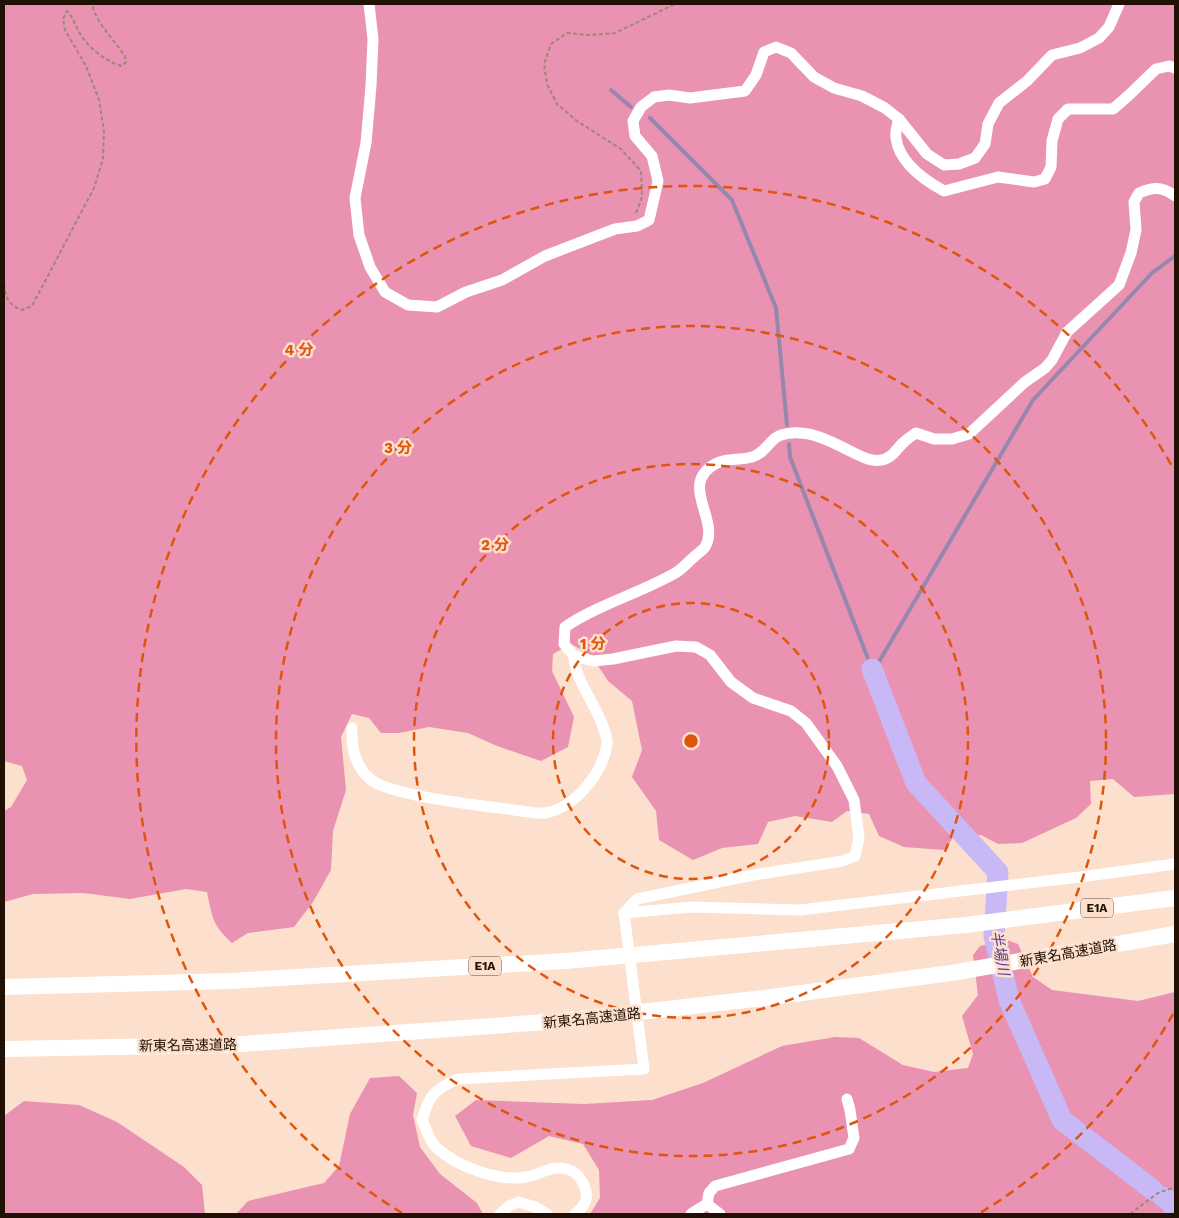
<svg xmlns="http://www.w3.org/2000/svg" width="1179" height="1218" font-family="'Work Sans','Noto Sans JP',sans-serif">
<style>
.forest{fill:#e992b1}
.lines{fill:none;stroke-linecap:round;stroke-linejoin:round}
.stream{stroke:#9786ae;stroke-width:4}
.river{stroke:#c9b8f6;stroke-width:21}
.path{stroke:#9f8777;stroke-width:2;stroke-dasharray:4 2.5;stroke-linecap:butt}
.minor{stroke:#fff;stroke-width:11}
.highway{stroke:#fff;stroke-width:16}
.ring{fill:none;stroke:#de550c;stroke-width:2.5;stroke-dasharray:9 6}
.labels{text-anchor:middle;stroke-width:5;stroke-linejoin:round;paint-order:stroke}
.shield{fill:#fcdfcc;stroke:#634f41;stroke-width:1}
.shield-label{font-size:12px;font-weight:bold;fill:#211105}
.street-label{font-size:14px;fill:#211105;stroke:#fcdfcc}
.water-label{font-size:15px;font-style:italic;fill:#5a3992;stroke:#fcdfcc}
.centre{fill:#de550c;stroke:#fcdfcc;stroke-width:2.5}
.ring-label{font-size:15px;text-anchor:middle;font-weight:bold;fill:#de550c;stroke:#fcdfcc;stroke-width:5;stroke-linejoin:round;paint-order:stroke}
</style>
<rect width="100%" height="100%" fill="#fcdfcc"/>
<g class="forest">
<path d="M4 4H1175V794L1134 797 1113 779 1090 781 1091 804 1076 818 1022 843 998 844 981 835 953 838 944 850 904 847 879 836 869 814 847 811 832 822 795 816 768 822 758 844 722 848 693 860 659 840 656 811 632 777 642 750 632 701 608 681 591 655 571 644 553 654 552 671 574 717 568 747 541 761 497 746 468 733 429 727 399 733H381L369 718 352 714 341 737 346 790 333 831 331 870 313 902 294 927 248 933 232 943C213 926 212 917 207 892L186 889 130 899 83 893 33 894 4 902V811L11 807 27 780 22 766 4 761Z"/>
<polygon points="1007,940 1018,944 1033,977 1052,990 1138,1001 1175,992 1175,1214 590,1214 600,1198 599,1170 583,1144 549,1136 511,1158 471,1146 455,1116 476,1100 584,1104 652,1100 703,1083 782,1046 835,1037 859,1038 903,1065 934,1072 968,1068 973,1054 962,1016 978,995 973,955 980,946"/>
<polygon points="399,1076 417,1093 413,1115 420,1147 440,1174 477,1203 483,1214 236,1214 248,1201 324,1183 339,1166 350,1114 370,1078"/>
<polygon points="24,1101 79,1105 117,1122 184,1167 202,1185 205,1214 4,1214 4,1116"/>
</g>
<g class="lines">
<g class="stream">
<polyline points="611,90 631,107"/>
<polyline points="650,118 732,200 776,308 787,425"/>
<polyline points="789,444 790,457 872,669"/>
<polyline points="873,672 1033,400 1152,273 1175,256"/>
</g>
<g class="river">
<polyline points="872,669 916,783 998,872 994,936 1009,1000 1062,1120 1153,1190"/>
<polyline points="1163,1197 1172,1203 1175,1213"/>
</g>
<g class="path">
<polyline points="636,213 642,197 641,171 621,149 577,121 557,104 547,84 544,64 551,44 567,33 589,35 615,33 675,4"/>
<path d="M4 284C6 298 8 305 22 310L32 306 94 188 103 159 104 131 99 100 86 66 65 30 63 19 67 11C73 17 75 25 79 32 87 47 106 62 122 66L126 62 125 56C114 40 96 23 92 4"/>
<polyline points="1130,1214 1158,1193 1175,1187"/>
</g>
<g class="minor">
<polyline points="369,4 373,39 371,86 366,143 355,198 359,235 370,267 385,292 408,305 437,307 466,292 502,280 545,256 615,229 637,226 649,220 658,181 652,156 635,136 633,121 641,107 654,97 669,95 690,98 745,91 756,75 764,52 776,47 791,53 814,77 834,88 862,96 885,108 899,119 927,154 944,165 959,164 975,158 985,144 988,124 999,103 1027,81 1052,55 1080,48 1099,38 1109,27 1119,4"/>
<path d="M899 119C897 125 895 132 896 138 899 162 924 180 944 191L998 177 1034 182 1045 179 1051 167 1052 141 1058 119 1068 109H1113L1128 96 1156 69 1169 66 1175 68"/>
<path d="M352 728C351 747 355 766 370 779 389 796 486 806 514 810 523 811 536 814 545 813 575 808 603 773 607 744 608 740 606 736 605 733 599 708 574 680 574 656"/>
<path d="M624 913 637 899 753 875 843 861 855 856 859 838 854 800 837 766 806 723 791 711 753 698 731 682 710 655 696 647 676 646 613 659 593 661 574 656 564 644 565 627C599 604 641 593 677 572 683 568 688 562 694 557 697 554 702 551 705 547 721 520 678 485 715 464 727 457 739 461 752 457 766 453 770 438 781 435 805 427 831 441 852 452 861 456 870 462 881 460 892 459 897 448 904 442 908 438 912 436 916 433L934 439H952L969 434 1025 382 1045 368 1052 360 1067 332 1119 285 1131 253 1136 230 1134 202 1139 193C1153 187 1162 186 1175 196"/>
<polyline points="624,913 692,907 800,910 1080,877 1175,864"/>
<polyline points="707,1204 709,1193 715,1186 849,1149 854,1138 850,1110 847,1099"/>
<polyline points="707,1204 720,1214"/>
<polyline points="500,1214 509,1206 519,1202 535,1207 547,1214"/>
<path d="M575 1214C577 1212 582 1209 583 1206 592 1193 581 1173 567 1169 551 1165 540 1175 526 1177 498 1182 455 1166 436 1147 429 1141 426 1128 422 1120 429 1095 435 1089 458 1079L644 1069 624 913"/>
<polyline points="691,1214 707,1204"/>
</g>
<g class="highway">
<polyline points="4,987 230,981 566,961 966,925 1175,898"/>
<polyline points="4,1049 228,1045 561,1021 764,998 951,973 1175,934"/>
</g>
</g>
<g class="ring">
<circle cx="691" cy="741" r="138"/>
<circle cx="691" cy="741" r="277"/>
<circle cx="691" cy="741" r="415"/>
<path d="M1173 1014A554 554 0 0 1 980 1213M402 1213A554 554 0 1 1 1173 468"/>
</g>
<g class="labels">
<g class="shield">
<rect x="1081" y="898.5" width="32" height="19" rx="4"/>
<rect x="469" y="956.5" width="32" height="19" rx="4"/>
</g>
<g class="shield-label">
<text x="1097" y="912">E1A</text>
<text x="485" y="970">E1A</text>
</g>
<g class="street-label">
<text transform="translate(1068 953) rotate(-10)" y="5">新東名高速道路</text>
<text transform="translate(592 1018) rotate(-6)" y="5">新東名高速道路</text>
<text transform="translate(188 1045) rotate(-1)" y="5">新東名高速道路</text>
</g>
<g class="water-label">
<text transform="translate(1000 953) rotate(80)" y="5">半場川</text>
</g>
</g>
<circle cx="691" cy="741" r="8" class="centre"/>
<g class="ring-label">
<text x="299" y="355">4 分</text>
<text x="398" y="453">3 分</text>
<text x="495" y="550">2 分</text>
<text x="593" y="649">1 分</text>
</g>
<rect width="1179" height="1218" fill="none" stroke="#211105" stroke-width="10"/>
</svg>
